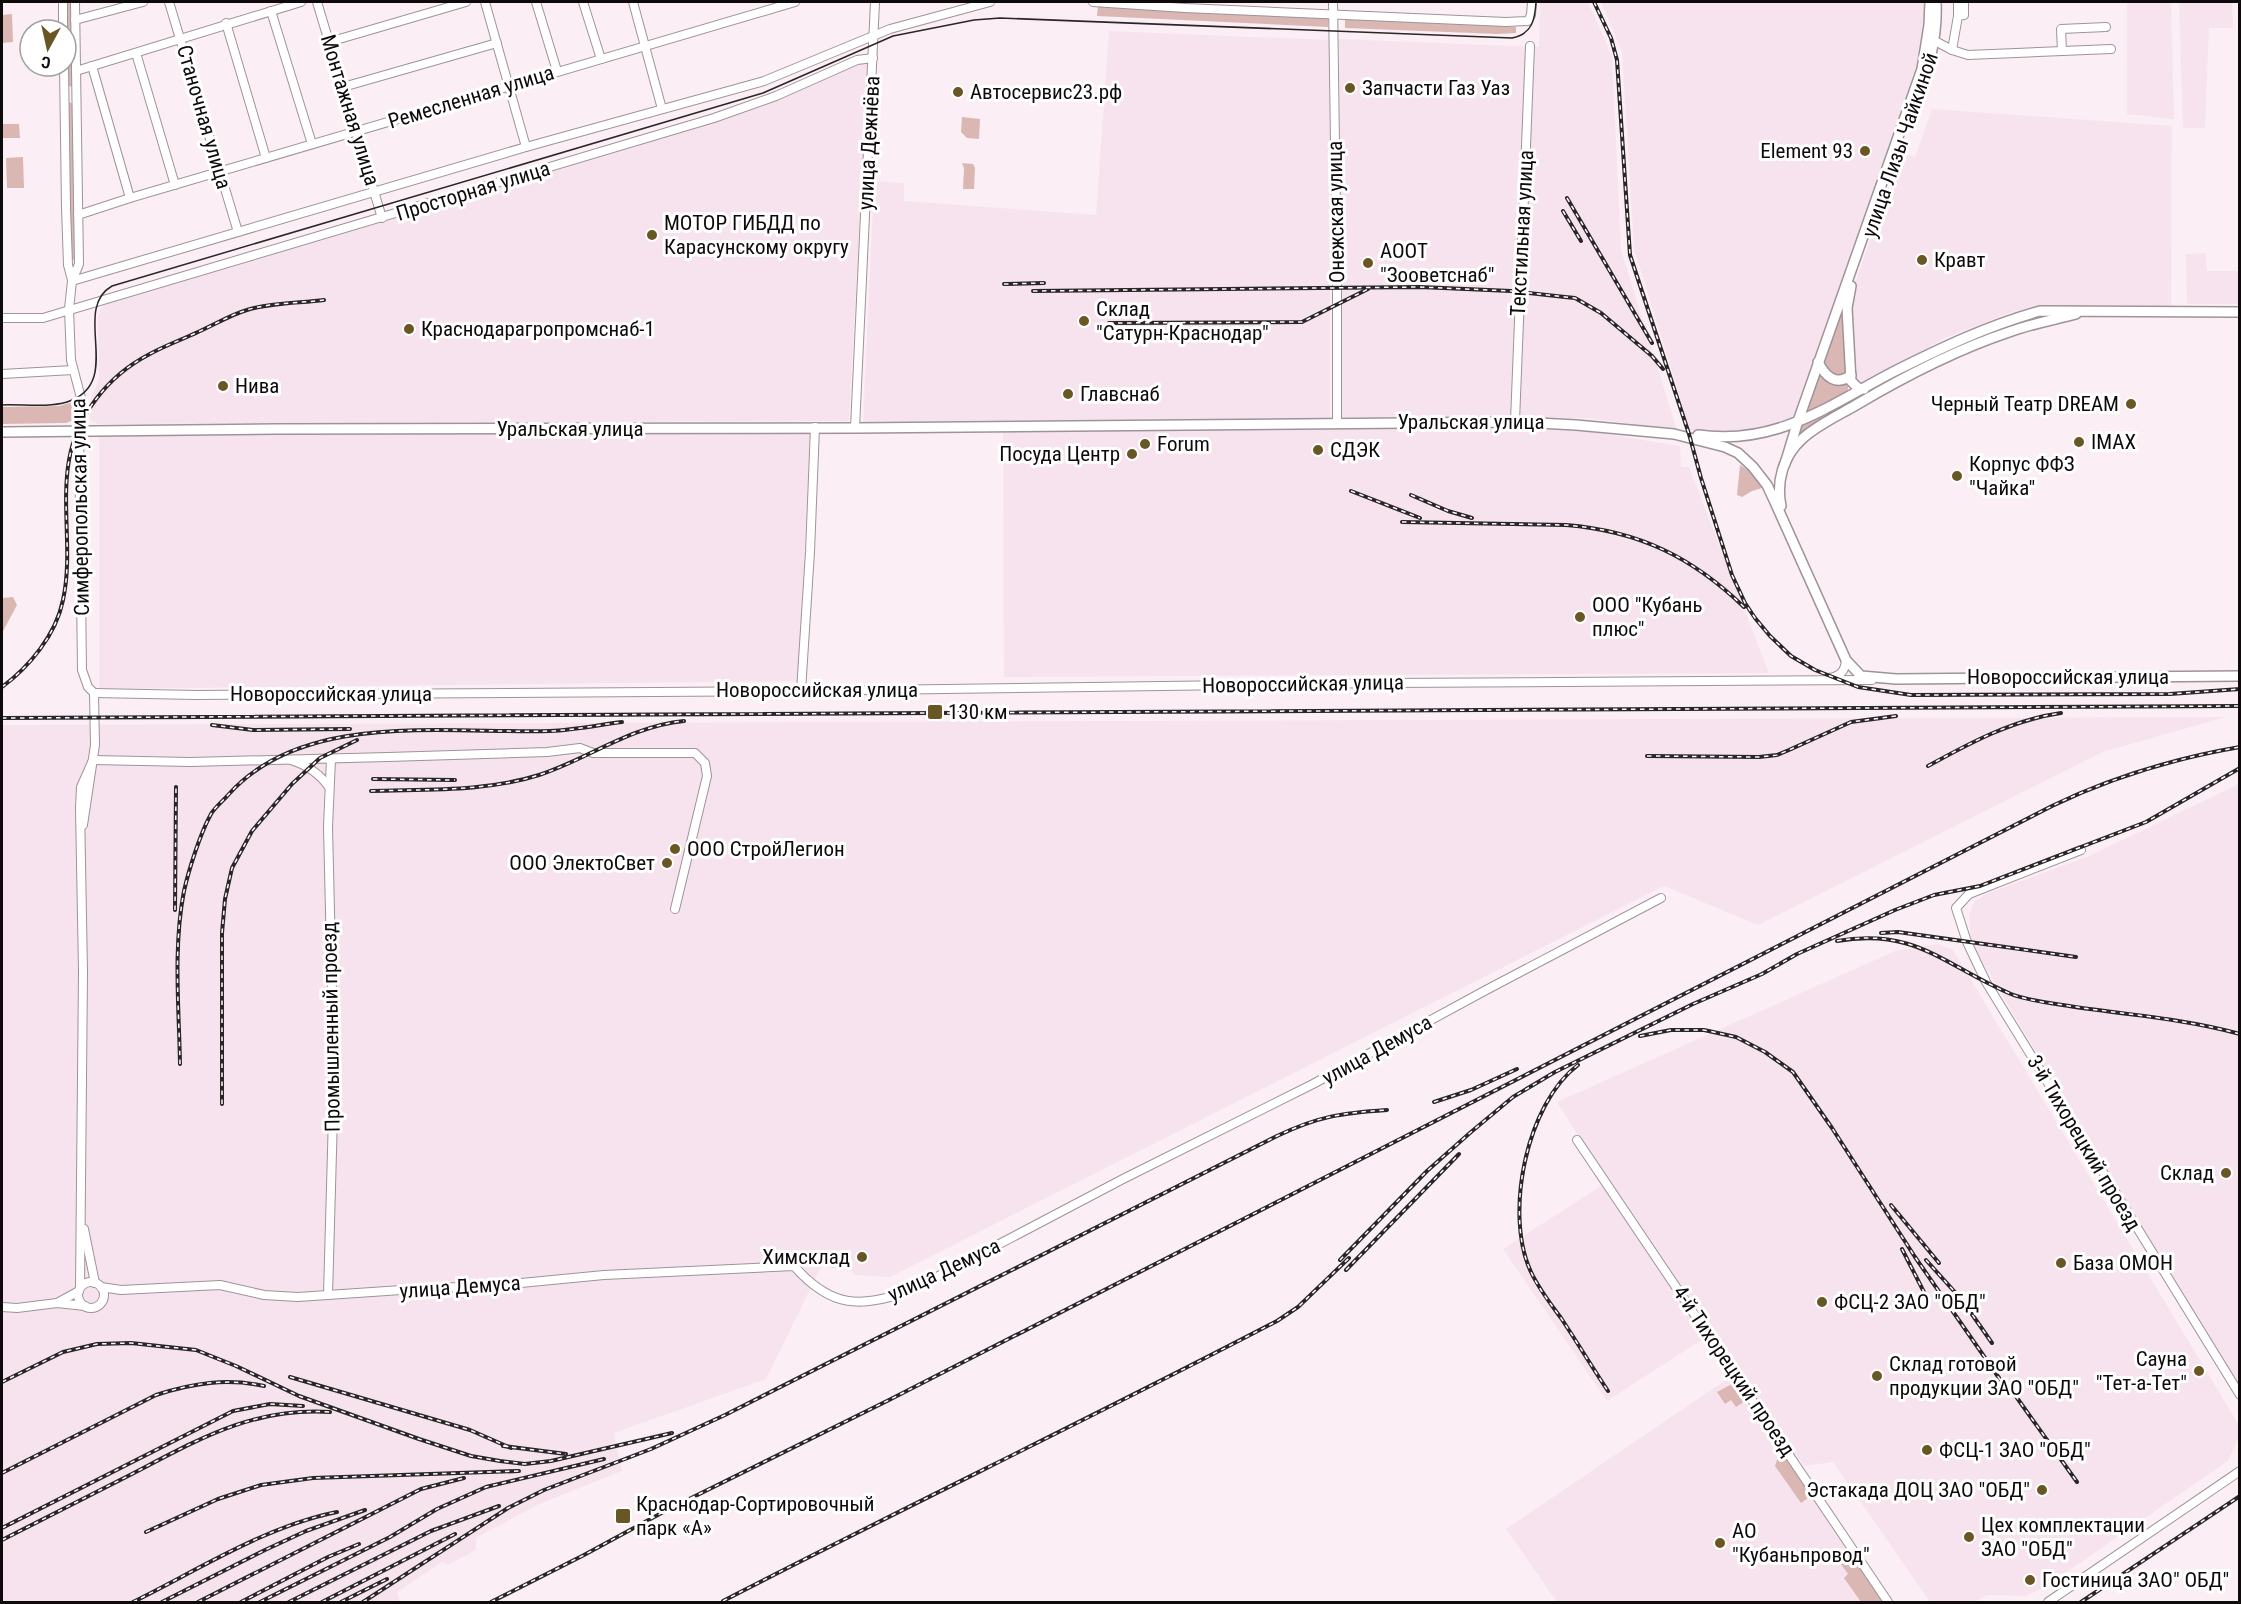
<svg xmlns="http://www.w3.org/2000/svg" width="2241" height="1604" font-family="'Roboto Condensed',sans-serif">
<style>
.built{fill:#f7e3ee}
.green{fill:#dab7b3}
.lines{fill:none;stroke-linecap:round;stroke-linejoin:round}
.minor-casing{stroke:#9e9399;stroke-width:10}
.major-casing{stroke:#9e9399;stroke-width:12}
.minor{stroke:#fff;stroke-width:8}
.major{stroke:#fff;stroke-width:9}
.tram{stroke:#2a2527;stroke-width:1.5}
.rail-casing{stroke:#2a2527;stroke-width:4}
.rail{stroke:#fff;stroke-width:1.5;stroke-dasharray:4.5;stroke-linecap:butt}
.poi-dot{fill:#685624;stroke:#fff;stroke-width:2}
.labels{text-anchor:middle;stroke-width:6;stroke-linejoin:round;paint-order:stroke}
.poi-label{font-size:21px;fill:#0e0a0c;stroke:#fff;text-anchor:start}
.street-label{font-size:21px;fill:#0e0a0c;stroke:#fff}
</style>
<rect width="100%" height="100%" fill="#fbeff5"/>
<g class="built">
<polygon points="1540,2 1588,2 1612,56 1621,250 1677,430 1588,418 1342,417 1339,39 1539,47"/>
<polygon points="1601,2 1926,2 1917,63 1906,99 1791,422 1761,430 1706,434 1690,430 1634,249 1622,52"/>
<polygon points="2127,2 2171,2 2174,119 2127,114"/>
<polygon points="2179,2 2232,2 2233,28 2209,28 2205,128 2183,128"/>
<polygon points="1109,31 1330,40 1330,418 863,422 874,181 904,183 904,201 1096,215"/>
<polygon points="868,63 849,421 97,424 90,419 89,410 91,398 99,380 98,319 100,309 108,303 722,120 857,65"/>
<polygon points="1932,109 2172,126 2171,310 2038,306 2012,312 1945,338 1862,385 1856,380 1853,372 1850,308 1854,286 1890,183 1903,153 1915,157"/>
<polygon points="2206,253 2207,271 2239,271 2239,304 2187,304 2186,254"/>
<polygon points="1496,427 1594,432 1680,446 1681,467 1689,467 1769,673 1004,677 1003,430"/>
<polygon points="99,432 583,434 810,433 799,681 99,689"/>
<polygon points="2226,717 2103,752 1758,925 1664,886 890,1277 853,1275 853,1271 830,1268 822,1265 766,1379 614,1433 622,1471 537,1505 476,1538 476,1550 448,1565 442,1562 397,1592 400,1602 2,1602 2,725"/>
<polygon points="2239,784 2240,784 2239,1386 2012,1012 1971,942 1969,914 1974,902 1986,894 2089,856"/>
<polygon points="1939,944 1953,950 2239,1425 2239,1437 2228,1461 2045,1587 2026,1596 1988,1595 1974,1602 1930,1602 1833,1462 1804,1466 1584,1145 1557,1102 1895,951"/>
<polygon points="1604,1184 1706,1337 1607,1401 1503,1249"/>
<polygon points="1733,1375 1884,1602 1557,1602 1506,1529"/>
</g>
<g class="green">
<polygon points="66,2 71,2 72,85 71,87 68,85"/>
<polygon points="1098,6 1328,18 1328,27 1097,16"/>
<polygon points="12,14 13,42 2,43 2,15"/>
<polygon points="1345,18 1516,27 1516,33 1498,34 1345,28"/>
<polygon points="69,102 73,104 75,258 73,260 70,259"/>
<polygon points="962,117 980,119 979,139 967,138 961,132"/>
<polygon points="3,124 19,124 20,138 3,138"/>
<polygon points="23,157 24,188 7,188 6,158"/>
<polygon points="962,163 973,164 975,168 974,189 963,189 964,168"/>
<polygon points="1843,314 1848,375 1842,378 1830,376 1823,363 1840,316"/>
<polygon points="1916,363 1917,364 1798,435 1801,426"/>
<polygon points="1820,373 1848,381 1848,393 1804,417"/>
<polygon points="76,401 76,419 66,423 2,424 2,407 59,406"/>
<polygon points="1740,465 1751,472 1762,488 1752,491 1742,497 1737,495"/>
<polygon points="13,597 17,605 2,633 2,598"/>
<polygon points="1732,1384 1738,1385 1748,1399 1736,1407 1731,1400 1725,1404 1717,1392"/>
<polygon points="1785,1456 1812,1495 1801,1503 1775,1466 1777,1460"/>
<polygon points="1844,1549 1847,1549 1884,1602 1861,1602 1844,1578 1848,1574 1835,1556"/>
</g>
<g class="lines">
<g class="minor-casing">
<g id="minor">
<polyline points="63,2 63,30"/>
<polyline points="75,2 79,264 72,281 69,309 71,360 81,398 79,428 82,670 88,687 94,693"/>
<polyline points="169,2 238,232"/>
<polyline points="317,2 382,218"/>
<polyline points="485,2 526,147"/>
<polyline points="536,2 557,71"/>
<polyline points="583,2 601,59"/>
<polyline points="633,2 662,109"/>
<polyline points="1093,2 1185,8 1506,22 1528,21 1531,15 1532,2"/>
<polyline points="1333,2 1337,284 1337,422"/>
<polyline points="1958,2 1958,16"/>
<polyline points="271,11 312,144"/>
<polyline points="75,20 143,2"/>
<polyline points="226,23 266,158"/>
<polyline points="1935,41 1952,50 1968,55 2111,49"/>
<polyline points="329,42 466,2"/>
<polyline points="1952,50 1958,16 1964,15 1964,2"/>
<polyline points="2062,51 2061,29 2106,27"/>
<polyline points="136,53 175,185"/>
<polyline points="64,66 66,208 68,265 72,280"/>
<polyline points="92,66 130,198"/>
<polyline points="76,71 301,2"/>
<polyline points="343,87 497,43"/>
<polyline points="78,215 130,198 795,2"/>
<polyline points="72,281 526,147 764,81 890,29 990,2"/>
<polyline points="2,318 43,318 714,118 776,96 857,60 873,58"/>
<polyline points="2,374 73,370"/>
<polyline points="1515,421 1530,46"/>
<polyline points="855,428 875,2"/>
<path d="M1829 678C1840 676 1845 672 1846 660"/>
<polyline points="801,691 810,552 815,427"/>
<polyline points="94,693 197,695 801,691 1384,683 1872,680"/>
<polyline points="93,760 190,762 388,757 547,752 580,748 593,753 695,753 705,763 707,776 675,909"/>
<path d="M291 760C307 765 319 773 329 787"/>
<polyline points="83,825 95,745 94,693"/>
<polyline points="2081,850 1969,894 1956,908 1967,942 1986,982 2240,1395"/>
<polyline points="1577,1140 1888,1602"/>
<polyline points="84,1229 95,1283"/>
<circle cx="91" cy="1295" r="13"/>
<path d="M101 1287 121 1290 220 1285 264 1295 298 1297 431 1288 489 1286 604 1275 794 1266C831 1308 859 1308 910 1291L1123 1179 1313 1084 1488 989 1661 898"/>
<polyline points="80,1288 83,972 80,808 81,787 93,760"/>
<polyline points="328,1295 334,1080 328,827 331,759"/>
<polyline points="59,1302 79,1291"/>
<polyline points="2,1307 17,1308 57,1303 85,1306"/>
<polyline points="2048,1602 2240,1471"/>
</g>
</g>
<g class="major-casing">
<g id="major">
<path d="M1913 113C1926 75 1938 42 1936 2"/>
<polyline points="1851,286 1847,308 1851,381 1858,388 1864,389"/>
<path d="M1818 362C1825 376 1836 387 1851 375"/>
<polyline points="2,432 276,429 857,428 1518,422 1576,425 1674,434 1725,447 1738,453 1753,467 1767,485 1774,500 1846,660 1861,676 1896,679 2240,676"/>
<path d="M1698 435C1776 446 1828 406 1893 372 1941 348 1989 325 2040 311L2240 312"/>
<polyline points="1785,464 1797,424 1922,69 1929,25 1930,2"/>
<path d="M1781 506C1776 482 1783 456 1802 439 1817 425 1839 415 1856 405 1905 376 1955 350 2009 332 2031 324 2053 320 2076 314"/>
</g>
</g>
<use href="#minor" class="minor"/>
<use href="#major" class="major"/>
<path class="tram" d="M2 405C22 404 47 408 67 402 126 383 70 310 112 286L763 93 893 36 974 20 1000 18 1512 38C1532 34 1535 20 1536 2"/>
<g class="rail-casing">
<g id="rail">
<polyline points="1594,2 1611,38 1617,60 1630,255 1689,434 1701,478 1732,575 1745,603 1755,618 1770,636 1791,656 1815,670 1858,687 1911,695 2170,694 2240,689"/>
<polyline points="1567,198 1652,343"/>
<polyline points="1563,211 1581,241"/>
<polyline points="1004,284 1044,283"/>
<polyline points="1033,291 1420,287 1511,291 1565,297 1575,298 1601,313 1652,356 1663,369"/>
<polyline points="1109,323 1302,322 1368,289"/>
<polyline points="1351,491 1420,518"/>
<polyline points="1411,495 1448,511 1472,518"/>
<path d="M1402 522 1566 525C1639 531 1692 557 1744 607"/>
<path d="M2 687C29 667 56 635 63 600 73 554 61 506 69 460 77 415 108 376 148 355 164 346 181 340 198 332 214 325 230 315 247 310 268 303 301 303 324 300"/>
<polyline points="2,718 2240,706"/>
<polyline points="212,725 253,730 350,729"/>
<polyline points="1647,756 1759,757 1777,755 1789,750 1851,722 1896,716"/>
<path d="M1928 766C1970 743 2012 720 2061 713"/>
<polyline points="373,779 455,780"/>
<path d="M371 791C426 789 485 792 539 775 588 759 631 726 684 721"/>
<polyline points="175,910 176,787"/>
<polyline points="1881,933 1898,932 2076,957"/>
<path d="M1837 941C1915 927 1945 966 2011 994 2031 1002 2061 1004 2082 1008 2135 1015 2188 1020 2240 1034"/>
<polyline points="1640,1036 1671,1030 1704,1030 1736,1037 1765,1052 1793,1072 1832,1128 1915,1257 2006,1388"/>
<path d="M180 1064C179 1008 173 947 184 891 189 869 200 834 211 814 215 807 224 800 229 794 305 710 448 734 550 731 574 730 598 725 622 722"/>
<path d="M1578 1065C1526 1104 1504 1215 1531 1272 1539 1289 1550 1303 1561 1318 1577 1342 1592 1367 1608 1391"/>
<polyline points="1434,1102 1471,1090 1517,1069"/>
<polyline points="222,1104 222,933 225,899 232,868 252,831 292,784 320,758 357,740"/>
<polyline points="1891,1205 1939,1263"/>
<polyline points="1902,1249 1927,1298"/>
<polyline points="1340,1260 1427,1171 1471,1132 1513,1097 1555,1072 1693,1004 1762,974 1797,954 1895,910 1934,895 1980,886 2146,822 2240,768"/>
<polyline points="1926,1260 1962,1300 1992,1343"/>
<polyline points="1346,1270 1459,1154"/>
<polyline points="290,1377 470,1430 511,1448"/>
<polyline points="2005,1381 2077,1482"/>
<polyline points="2,1382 63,1352 97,1344 131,1343 196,1350 236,1366 299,1396 419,1439 471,1456 500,1461 525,1464 551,1461 672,1433"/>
<polyline points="503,1446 566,1454"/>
<path d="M2 1473 156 1395C193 1383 227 1378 264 1386"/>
<polyline points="2,1528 233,1411 270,1404 303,1406"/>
<polyline points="146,1532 218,1499 261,1485 313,1478 519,1471"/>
<path d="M2 1540C44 1519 86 1497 128 1476 196 1441 251 1407 330 1412"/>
<path d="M723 1601C907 1506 1093 1417 1277 1321L1298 1307 1349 1258"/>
<path d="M133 1602C198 1570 266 1526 337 1512"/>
<polyline points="162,1602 265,1550 306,1531 365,1510"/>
<polyline points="198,1602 421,1489 464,1478"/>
<polyline points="241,1602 328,1557 359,1544"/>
<polyline points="260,1602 390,1537 437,1509 486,1487 604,1459"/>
<polyline points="289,1602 431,1531 499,1506"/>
<polyline points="322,1602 455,1534"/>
<polyline points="341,1602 387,1579"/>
<path d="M363 1602 508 1508 544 1490 651 1449 725 1415 1277 1136C1319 1116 1342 1113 1387 1110"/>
<path d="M491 1602 584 1555 667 1510 889 1400 2052 806C2110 778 2176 758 2240 747"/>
<polyline points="2081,1602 2240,1496"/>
</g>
</g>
<use href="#rail" class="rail"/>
</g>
<g class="poi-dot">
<circle cx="1350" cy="88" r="6"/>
<circle cx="958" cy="92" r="6"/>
<circle cx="1865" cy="151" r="6"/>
<circle cx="652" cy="235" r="6"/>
<circle cx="1922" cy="260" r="6"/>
<circle cx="1368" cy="263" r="6"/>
<circle cx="1084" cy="321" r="6"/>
<circle cx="409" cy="329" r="6"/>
<circle cx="223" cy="386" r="6"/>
<circle cx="1068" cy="394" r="6"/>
<circle cx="2131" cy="404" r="6"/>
<circle cx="2079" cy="442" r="6"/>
<circle cx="1145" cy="444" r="6"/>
<circle cx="1318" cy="450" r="6"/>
<circle cx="1132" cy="454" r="6"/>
<circle cx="1957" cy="476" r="6"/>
<circle cx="1580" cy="617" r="6"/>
<rect x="927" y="704" width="16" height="16" rx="3"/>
<circle cx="675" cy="849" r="6"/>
<circle cx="667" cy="863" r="6"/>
<circle cx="2226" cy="1173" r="6"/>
<circle cx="862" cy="1257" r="6"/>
<circle cx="2061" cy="1263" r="6"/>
<circle cx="1822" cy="1302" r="6"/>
<circle cx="2199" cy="1371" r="6"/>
<circle cx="1877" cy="1376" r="6"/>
<circle cx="1927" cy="1450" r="6"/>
<circle cx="2042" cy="1490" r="6"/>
<rect x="615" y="1508" width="16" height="16" rx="3"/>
<circle cx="1969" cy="1537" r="6"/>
<circle cx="1720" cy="1543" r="6"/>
<circle cx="2030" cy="1580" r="6"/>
</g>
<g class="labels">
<g class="poi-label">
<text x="1362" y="95">Запчасти Газ Уаз</text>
<text x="970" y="99">Автосервис23.рф</text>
<text x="1853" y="158" text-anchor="end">Element 93</text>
<text x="664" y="230">МОТОР ГИБДД по<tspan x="664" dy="24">Карасунскому округу</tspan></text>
<text x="1380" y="258">АООТ<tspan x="1380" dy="24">"Зооветснаб"</tspan></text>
<text x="1934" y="267">Кравт</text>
<text x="1096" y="316">Склад<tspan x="1096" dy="24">"Сатурн-Краснодар"</tspan></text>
<text x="421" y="336">Краснодарагропромснаб-1</text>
<text x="235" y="393">Нива</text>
<text x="1080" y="401">Главснаб</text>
<text x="2119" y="411" text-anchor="end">Черный Театр DREAM</text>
<text x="2091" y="449">IMAX</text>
<text x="1157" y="451">Forum</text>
<text x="1330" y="457">СДЭК</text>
<text x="1120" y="461" text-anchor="end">Посуда Центр</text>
<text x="1969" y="471">Корпус ФФЗ<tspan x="1969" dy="24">"Чайка"</tspan></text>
<text x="1592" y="612">ООО "Кубань<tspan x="1592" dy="24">плюс"</tspan></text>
<text x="948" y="719">130 км</text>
<text x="687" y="856">ООО СтройЛегион</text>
<text x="655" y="870" text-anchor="end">ООО ЭлектоСвет</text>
<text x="2214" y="1180" text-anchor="end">Склад</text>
<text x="850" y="1264" text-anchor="end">Химсклад</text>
<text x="2073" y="1270">База ОМОН</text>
<text x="1834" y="1309">ФСЦ-2 ЗАО "ОБД"</text>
<text x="2187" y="1366" text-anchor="end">Сауна<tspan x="2187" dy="24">"Тет-а-Тет"</tspan></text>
<text x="1889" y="1371">Склад готовой<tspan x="1889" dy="24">продукции ЗАО "ОБД"</tspan></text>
<text x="1939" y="1457">ФСЦ-1 ЗАО "ОБД"</text>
<text x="2030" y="1497" text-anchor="end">Эстакада ДОЦ ЗАО "ОБД"</text>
<text x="636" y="1511">Краснодар-Сортировочный<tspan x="636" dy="24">парк «А»</tspan></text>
<text x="1981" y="1532">Цех комплектации<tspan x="1981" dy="24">ЗАО "ОБД"</tspan></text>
<text x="1732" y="1538">АО<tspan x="1732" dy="24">"Кубаньпровод"</tspan></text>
<text x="2042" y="1587">Гостиница ЗАО" ОБД"</text>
</g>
<g class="street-label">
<text transform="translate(471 97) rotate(-17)" y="7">Ремесленная улица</text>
<text transform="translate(350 110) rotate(73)" y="7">Монтажная улица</text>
<text transform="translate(204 117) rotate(74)" y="7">Станочная улица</text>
<text transform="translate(869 143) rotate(-87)" y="7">улица Дежнёва</text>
<text transform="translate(1900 145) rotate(-71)" y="7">улица Лизы Чайкиной</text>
<text transform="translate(473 191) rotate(-17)" y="7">Просторная улица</text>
<text transform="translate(1336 212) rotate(-91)" y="7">Онежская улица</text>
<text transform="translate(1522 233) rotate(-87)" y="7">Текстильная улица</text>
<text x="1471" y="429">Уральская улица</text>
<text x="570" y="436">Уральская улица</text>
<text transform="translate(80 507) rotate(-91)" y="7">Симферопольская улица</text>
<text x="2068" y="684">Новороссийская улица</text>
<text transform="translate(1303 684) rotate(-1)" y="7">Новороссийская улица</text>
<text x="817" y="697">Новороссийская улица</text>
<text x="331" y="701">Новороссийская улица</text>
<text transform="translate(331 1027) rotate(-91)" y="7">Промышленный проезд</text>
<text transform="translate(1377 1050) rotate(-29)" y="7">улица Демуса</text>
<text transform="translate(2084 1143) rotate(59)" y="7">3-й Тихорецкий проезд</text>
<text transform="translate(944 1270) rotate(-25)" y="7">улица Демуса</text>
<text transform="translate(460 1287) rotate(-4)" y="7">улица Демуса</text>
<text transform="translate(1734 1371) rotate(56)" y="7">4-й Тихорецкий проезд</text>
</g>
</g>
<rect width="2241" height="1604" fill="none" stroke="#0e0a0c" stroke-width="6"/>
<g transform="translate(48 48) rotate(188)"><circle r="28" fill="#ffffff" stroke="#9f9d9e" stroke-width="1.5"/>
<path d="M0-4.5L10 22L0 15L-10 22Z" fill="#685624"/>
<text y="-9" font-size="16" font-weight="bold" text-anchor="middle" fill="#0e0a0c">С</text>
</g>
</svg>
